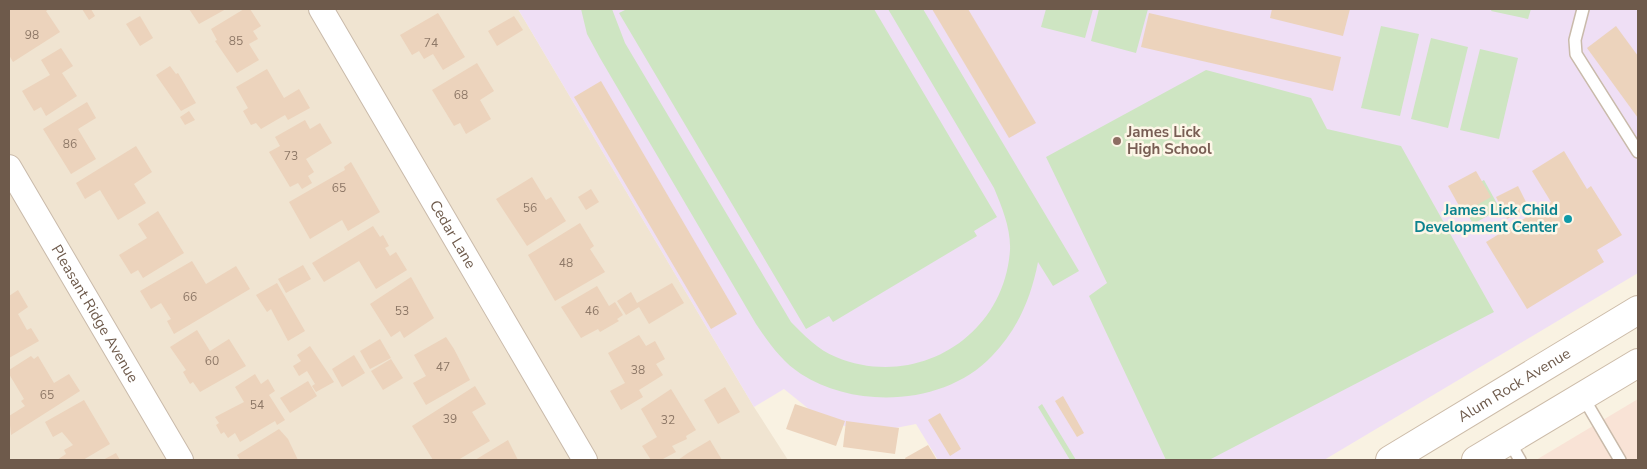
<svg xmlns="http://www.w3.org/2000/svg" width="1647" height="469" font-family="'Nunito Sans',sans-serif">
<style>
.residential{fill:#f0e4d1}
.commercial{fill:#f9e3d6}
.education{fill:#efdff5}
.green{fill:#cee5c2}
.building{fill:#ecd3bc}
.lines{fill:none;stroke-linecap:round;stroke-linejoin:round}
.service-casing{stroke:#c9baaa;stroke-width:14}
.minor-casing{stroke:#c9baaa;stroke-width:26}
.secondary-casing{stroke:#ccbba8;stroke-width:30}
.service{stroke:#fff;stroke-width:11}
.minor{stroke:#fff;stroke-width:24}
.secondary{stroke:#fff;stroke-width:28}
.education-dot{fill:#8d6e63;stroke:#fdf6e7;stroke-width:2}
.culture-dot{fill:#0f9aa8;stroke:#fdf6e7;stroke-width:2}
.labels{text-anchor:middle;stroke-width:5;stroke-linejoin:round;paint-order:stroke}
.number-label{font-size:12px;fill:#8e7867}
.education-label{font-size:15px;font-weight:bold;fill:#785e54;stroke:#fdf6e7;text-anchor:start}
.culture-label{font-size:15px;font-weight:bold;fill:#0d838f;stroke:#fdf6e7;text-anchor:end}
.street-label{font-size:15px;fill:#6e5a4b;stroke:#fdf6e7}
</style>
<rect width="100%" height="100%" fill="#f9f2e2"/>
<polygon class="residential" points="9,9 518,9 754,407 788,460 9,460"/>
<polygon class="commercial" points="1638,399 1638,460 1536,460"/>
<polygon class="education" points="518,9 1638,9 1638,273 1324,460 938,460 916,424 880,431 848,427 820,418 784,389 754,407"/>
<g class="green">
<path d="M581 9H612L625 43 791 322C804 335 818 350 836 357 915 390 1004 338 1010 250 1011 229 1002 207 994 188L888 9H923L1079 271 1053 286 1038 262C1031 298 1018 329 992 356 946 405 857 410 801 374 782 362 768 342 756 324L600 58 587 34Z"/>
<polygon points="627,9 874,9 997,217 974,231 977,236 833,322 829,316 806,329 619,13"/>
<polygon points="1046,9 1093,9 1085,38 1041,27"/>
<polygon points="1099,9 1148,9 1136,53 1091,41"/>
<polygon points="1492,9 1531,9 1528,19 1491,11"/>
<polygon points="1381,26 1419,34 1400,116 1361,108"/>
<polygon points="1431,38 1468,47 1448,128 1411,119"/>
<polygon points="1480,49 1518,58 1499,139 1460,130"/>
<polygon points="1206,70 1311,98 1327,129 1401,146 1494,312 1209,460 1166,460 1089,296 1107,283 1046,157"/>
<polygon points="1484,180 1500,209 1473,224 1457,195"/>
<polygon points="1042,404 1076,460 1070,460 1038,407"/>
</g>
<g class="building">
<polygon points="9,9 49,9 46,11 60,32 13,62 9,55"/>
<polygon points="82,9 91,9 95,16 89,20"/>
<polygon points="189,9 226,9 199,24"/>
<polygon points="244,9 250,9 261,26 253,31 258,39 249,44 259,60 237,73 215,41 217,40 211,29"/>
<polygon points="932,9 968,9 1036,123 1009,138"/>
<polygon points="1272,9 1350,9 1343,36 1270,18"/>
<polygon points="438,13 465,57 443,70 433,54 424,59 419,51 412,55 400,35"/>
<polygon points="1149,13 1341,57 1333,91 1141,47"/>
<polygon points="140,16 153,38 140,46 126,24"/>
<polygon points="514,16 523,30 497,46 488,31"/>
<polygon points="1616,26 1638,56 1638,118 1587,48"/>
<polygon points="61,48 73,66 62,73 77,96 46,116 41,107 34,111 22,91 50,75 41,60"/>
<polygon points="477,63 494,91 480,100 491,119 466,134 460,123 454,126 432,90"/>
<polygon points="170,66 176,74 178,73 196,103 181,111 156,75"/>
<polygon points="267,69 284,98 299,89 310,108 288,120 285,115 261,129 256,123 251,125 243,111 248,108 236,87"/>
<polygon points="601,81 737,314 711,329 574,97"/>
<polygon points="87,102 96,118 78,129 96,159 71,174 43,129"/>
<polygon points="189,111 195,120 185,125 180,117"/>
<polygon points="305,120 310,129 320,123 332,143 306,159 314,172 308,176 312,183 302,189 298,183 290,187 269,152 280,146 275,137"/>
<polygon points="136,146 152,172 134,184 146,203 118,220 100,190 85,199 76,183"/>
<polygon points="1564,151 1587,189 1591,186 1622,235 1597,250 1604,262 1527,309 1486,242 1551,202 1532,171"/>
<polygon points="351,162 380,212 348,231 342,220 310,239 289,202 345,170 344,167"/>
<polygon points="1476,171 1491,197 1463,213 1448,186"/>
<polygon points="532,177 546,200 551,197 566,221 527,246 496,199"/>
<polygon points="1518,186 1529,208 1507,219 1496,197"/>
<polygon points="591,189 599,202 586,210 578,197"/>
<polygon points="158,211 184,253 143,278 138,270 131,274 119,255 147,238 138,224"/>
<polygon points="580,223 594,246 590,249 605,272 555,301 528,255"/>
<polygon points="373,226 380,237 383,235 389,246 385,248 390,256 396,252 407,270 376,289 359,261 324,282 312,263"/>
<polygon points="192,261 206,284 236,266 250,289 174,334 167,321 171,319 161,303 151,309 140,291"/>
<polygon points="303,265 311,279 286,293 278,279"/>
<polygon points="411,277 434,318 404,338 400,331 391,337 370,304"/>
<polygon points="277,283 305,331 288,341 271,309 267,312 256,295"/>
<polygon points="672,283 684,303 649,324 639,307 626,315 617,301 631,292 637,303"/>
<polygon points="597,286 609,306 615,302 623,315 617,319 619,321 600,332 598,329 581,338 561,307"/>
<polygon points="18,290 28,307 18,314 27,330 31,328 39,341 9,358 9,296"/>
<polygon points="197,330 210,351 229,339 246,366 200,392 193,382 190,384 183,372 186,370 170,347"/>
<polygon points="639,335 646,346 655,341 665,359 656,364 663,375 639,390 643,397 621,410 610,391 625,383 608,353"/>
<polygon points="446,337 454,349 470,380 426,405 413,383 426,376 414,355"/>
<polygon points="380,339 391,358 370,369 360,351"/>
<polygon points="310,346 334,382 316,392 312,386 315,384 307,371 299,376 293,366 301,361 297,355"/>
<polygon points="354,355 365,373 342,387 332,369"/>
<polygon points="31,356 34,359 38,356 54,383 69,374 80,391 11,435 9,416 25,406 21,401 24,399 9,374 9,370"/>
<polygon points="391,359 403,378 383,390 371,371"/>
<polygon points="255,374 261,384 268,379 275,391 269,395 285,420 277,425 275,421 240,442 235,433 228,438 224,432 221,434 216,425 219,423 215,417 244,402 235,387"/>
<polygon points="308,381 317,396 290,413 280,398"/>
<polygon points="475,386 486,404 472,412 490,441 458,460 433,460 412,426"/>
<polygon points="725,387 740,412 718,424 704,400"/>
<polygon points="671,389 696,430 686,436 687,439 672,446 676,452 661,460 651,460 642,446 657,437 641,409"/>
<polygon points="1063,396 1084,433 1077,437 1055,401"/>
<polygon points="84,400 110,444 83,460 57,460 66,454 64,450 73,445 62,432 53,437 45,422"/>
<polygon points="795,404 845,421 836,446 786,429"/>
<polygon points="940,413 961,449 950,456 928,420"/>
<polygon points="846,421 899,428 895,454 843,447"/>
<polygon points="279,429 288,439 298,460 240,460 237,455"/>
<polygon points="508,440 518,460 475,460"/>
<polygon points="710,440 722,460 678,460 688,453"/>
<polygon points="928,445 937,460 906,460 905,458"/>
<polygon points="116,453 120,460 103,460"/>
</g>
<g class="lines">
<g class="service-casing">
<g id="service">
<polyline points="1583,9 1575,40 1576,54 1638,152"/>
<polyline points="1583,397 1620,460"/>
<polyline points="1509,441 1520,460"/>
</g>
</g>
<g class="minor-casing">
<g id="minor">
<path id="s1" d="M321 9 585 460"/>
<path id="s2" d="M9 167 181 460"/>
</g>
</g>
<g class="secondary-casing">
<g id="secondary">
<path id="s3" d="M1390 460 1638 310"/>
<polyline points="1476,460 1638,363"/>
</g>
</g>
<use href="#service" class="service"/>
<use href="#minor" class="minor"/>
<use href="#secondary" class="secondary"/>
</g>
<circle class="education-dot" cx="1117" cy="141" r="5"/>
<circle class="culture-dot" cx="1568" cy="219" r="5"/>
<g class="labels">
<g class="number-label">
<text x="32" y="39">98</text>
<text x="236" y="45">85</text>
<text x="431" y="47">74</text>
<text x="461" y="99">68</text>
<text x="70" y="148">86</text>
<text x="291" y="160">73</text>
<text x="339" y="192">65</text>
<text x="530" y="212">56</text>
<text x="566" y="267">48</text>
<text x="190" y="301">66</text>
<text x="402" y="315">53</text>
<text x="592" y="315">46</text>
<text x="212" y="365">60</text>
<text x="443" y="371">47</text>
<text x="638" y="374">38</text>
<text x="47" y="399">65</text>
<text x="257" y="409">54</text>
<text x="450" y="423">39</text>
<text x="668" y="424">32</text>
</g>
<g class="education-label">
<text x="1127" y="137">James Lick<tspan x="1127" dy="17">High School</tspan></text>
</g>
<g class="culture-label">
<text x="1558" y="215">James Lick Child<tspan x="1558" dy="17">Development Center</tspan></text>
</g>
<g class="street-label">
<text dy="5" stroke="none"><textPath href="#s1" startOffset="261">Cedar Lane</textPath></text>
<text dy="5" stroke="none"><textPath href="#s2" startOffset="170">Pleasant Ridge Avenue</textPath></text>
<text dy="5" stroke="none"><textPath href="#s3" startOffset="145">Alum Rock Avenue</textPath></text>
</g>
</g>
<rect width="1647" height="469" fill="none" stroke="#6e5a4b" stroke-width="20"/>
</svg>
